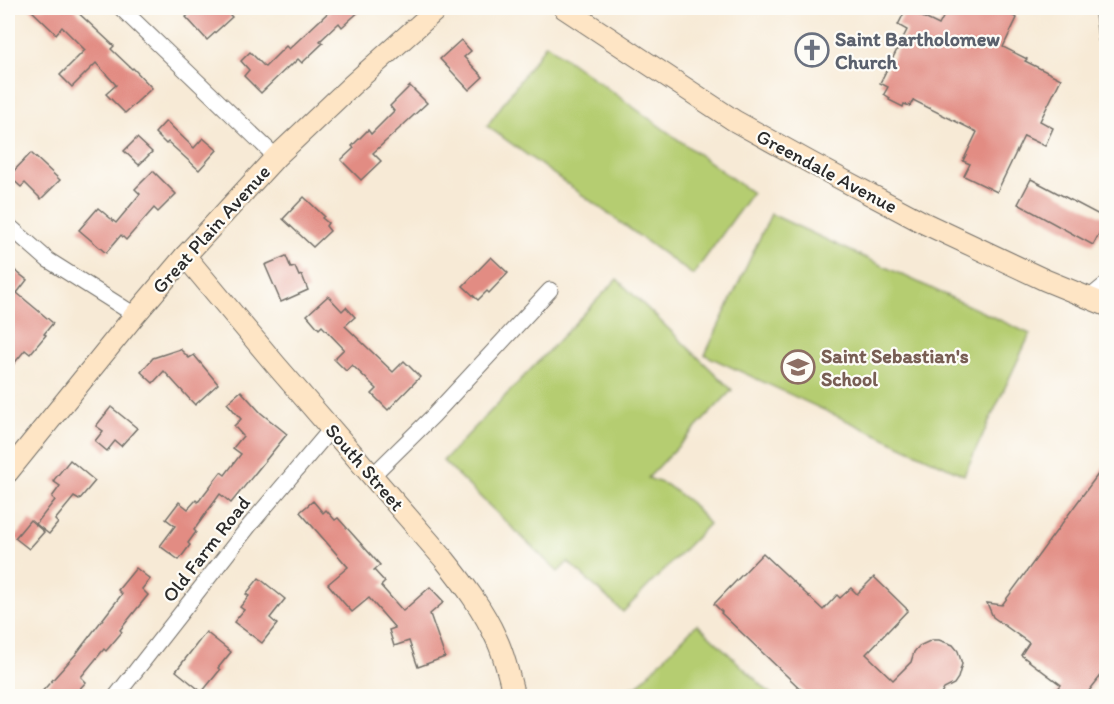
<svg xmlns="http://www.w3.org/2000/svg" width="1114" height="704" font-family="Itim,sans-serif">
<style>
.garden{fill:#b5cd71;stroke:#707c4e;stroke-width:1.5}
.building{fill:#e28c83}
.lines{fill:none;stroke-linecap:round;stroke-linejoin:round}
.street-casing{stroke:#726e67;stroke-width:17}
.secondary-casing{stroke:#726e67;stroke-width:23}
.street{stroke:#fff;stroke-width:15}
.secondary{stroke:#fee5c5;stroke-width:21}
.labels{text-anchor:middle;stroke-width:4.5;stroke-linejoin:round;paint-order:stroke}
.worship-label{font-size:20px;font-weight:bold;fill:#5b616d;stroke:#fdfcf7;text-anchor:start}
.street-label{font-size:20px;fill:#2b2b2b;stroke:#fdfcf7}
.education-label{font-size:20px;font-weight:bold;fill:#785e54;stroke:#fdfcf7;text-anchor:start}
</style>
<rect width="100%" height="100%" fill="#fdfcf7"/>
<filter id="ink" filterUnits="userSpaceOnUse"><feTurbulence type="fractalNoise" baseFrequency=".0167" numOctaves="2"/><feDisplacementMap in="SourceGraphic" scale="12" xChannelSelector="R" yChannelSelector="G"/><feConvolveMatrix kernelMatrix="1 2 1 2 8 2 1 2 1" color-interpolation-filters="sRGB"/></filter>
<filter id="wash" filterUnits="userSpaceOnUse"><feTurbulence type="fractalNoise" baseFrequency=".008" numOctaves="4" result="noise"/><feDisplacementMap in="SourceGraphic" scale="24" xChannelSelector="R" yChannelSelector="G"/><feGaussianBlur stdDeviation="1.35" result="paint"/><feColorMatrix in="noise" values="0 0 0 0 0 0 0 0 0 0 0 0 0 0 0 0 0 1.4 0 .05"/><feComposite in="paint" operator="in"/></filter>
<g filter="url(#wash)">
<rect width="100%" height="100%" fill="#f7ead6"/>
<g class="garden">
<polygon points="546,44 752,193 693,275 487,126"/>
<polygon points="771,214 1030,334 964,475 705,355"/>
<polygon points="617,279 732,390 648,478 667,485 691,503 709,524 623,612 568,562 558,572 443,461"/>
<polygon points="697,624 773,696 627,696 629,694 629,687 637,686"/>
</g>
<g id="blocks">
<g class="building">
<polygon points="29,8 73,8 114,46 111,49 132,69 133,68 152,88 125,113 106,94 116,85 96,63 72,87 60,75 85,50 62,27 56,34"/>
<polygon points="196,8 223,8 232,17 207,40 186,17"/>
<polygon points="333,8 363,8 342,27 339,23 320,41 323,43 302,63 298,59 291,66 290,65 263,91 261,93 244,76 249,70 241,61 250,52 265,67 286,46 289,49"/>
<polygon points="948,8 1017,8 1013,16 1017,18 1003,47 1027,59 1025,61 1061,79 1040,121 1053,128 1045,146 1024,136 997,192 964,176 970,164 963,161 977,132 913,100 910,106 904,104 903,107 889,100 890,98 884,94 888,87 880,83 907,30 898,25 906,9 939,25"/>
<polygon points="461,40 471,51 464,57 483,77 469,90 440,59"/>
<polygon points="410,86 427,103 373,153 381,161 361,180 341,160 354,148 352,146 368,130 371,134 394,111 390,106"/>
<polygon points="166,121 194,148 203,138 217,150 199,170 168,142 166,144 155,133"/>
<polygon points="137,138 152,152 139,165 124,151"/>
<polygon points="31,153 60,180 41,199 25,183 21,187 9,176"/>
<polygon points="153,171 176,194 158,212 154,208 126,240 121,235 106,253 79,230 98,208 116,223 140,194 135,189"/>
<polygon points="1031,179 1107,219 1093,245 1018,204"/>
<polygon points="304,197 324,216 322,218 328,223 326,226 330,231 313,247 283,219"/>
<polygon points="286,256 291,268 295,267 299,276 302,275 308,290 281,302 265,265"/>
<polygon points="491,257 508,273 489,293 487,291 478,300 463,286"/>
<polygon points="8,265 27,280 17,293 53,323 44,334 46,335 30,354 25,350 8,371"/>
<polygon points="328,296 342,311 346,307 355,317 345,326 393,372 404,361 420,377 388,410 372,394 377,389 352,365 346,371 334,359 344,349 322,326 319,329 307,315"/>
<polygon points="180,349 189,358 194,355 218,384 195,405 164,371 153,383 141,372 153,358"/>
<polygon points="241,391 261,413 287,434 231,503 220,494 194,530 196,532 188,543 190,545 179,560 160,546 175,526 166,519 179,502 188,509 196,500 198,502 221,472 225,475 241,454 233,448 243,436 234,426 241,419 227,403"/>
<polygon points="111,407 137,428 121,446 115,441 107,451 95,441 103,431 96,426"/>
<polygon points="70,460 95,481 79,500 74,497 55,520 58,523 49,534 36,524 55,500 52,497 60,486 53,481"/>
<polygon points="1107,462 1107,668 1085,696 1052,696 1061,685 1021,655 1029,643 993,617 987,603 1002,605"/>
<polygon points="313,501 323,513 326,510 335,520 338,518 380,565 374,570 385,582 381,586 403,611 430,587 444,602 430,614 445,657 418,667 409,641 394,646 389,630 395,628 369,598 352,612 343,602 328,584 348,567 300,512"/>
<polygon points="30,520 44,532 29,549 15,538"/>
<polygon points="763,553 823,610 837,595 840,598 851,588 857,594 874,577 908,610 866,654 893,680 911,662 914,652 919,646 932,640 939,640 953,645 958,651 962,664 958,678 954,684 944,689 940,696 808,696 721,613 722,612 714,604"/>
<polygon points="136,568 150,579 142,589 148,595 120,630 122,632 106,651 104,649 81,677 86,682 73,696 38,696 76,654 122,594 118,590"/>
<polygon points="259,578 285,599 270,618 277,624 262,643 234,622 244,610 240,607 249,596 246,594"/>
<polygon points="206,632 231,652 218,668 220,670 202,692 176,671"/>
</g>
</g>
</g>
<g filter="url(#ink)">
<use href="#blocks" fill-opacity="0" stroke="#726e67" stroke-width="1.5"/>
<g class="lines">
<g class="street-casing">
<g id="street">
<polyline points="121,8 276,157"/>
<polyline points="1102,8 1106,40"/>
<polyline points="8,225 48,260 135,315"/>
<polyline points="1089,298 1106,284"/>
<polyline points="372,476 433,416 550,290"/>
<polyline points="116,696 249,526 331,429"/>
</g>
</g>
<g class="secondary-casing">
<g id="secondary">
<polyline points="564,8 735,121 813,164 924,223 1045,280 1106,305"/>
<path d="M185 256 275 364 444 559C464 584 483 609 496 638 505 656 509 677 514 696"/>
<polyline points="8,472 135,315 185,256 276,157 352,85 438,8"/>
</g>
</g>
<use href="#street" class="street"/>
<use href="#secondary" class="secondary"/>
</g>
</g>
<defs>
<g id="church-ring" transform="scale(1.725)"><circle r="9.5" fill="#fdfcf7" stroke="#6b7280" stroke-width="1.5"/><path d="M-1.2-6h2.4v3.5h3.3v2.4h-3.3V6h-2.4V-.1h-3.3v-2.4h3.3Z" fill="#6b7280"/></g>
<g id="school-ring" transform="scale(1.725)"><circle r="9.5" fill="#fdfcf7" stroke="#8d6e63" stroke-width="1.5"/><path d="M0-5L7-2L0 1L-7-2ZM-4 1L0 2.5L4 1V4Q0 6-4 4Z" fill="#8d6e63"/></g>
</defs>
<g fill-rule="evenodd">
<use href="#church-ring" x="812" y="50"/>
<use href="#school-ring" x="798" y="367"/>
</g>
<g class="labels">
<g class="worship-label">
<text x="835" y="46">Saint Bartholomew<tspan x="835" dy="23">Church</tspan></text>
</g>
<g class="street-label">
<text transform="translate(827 171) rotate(28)" y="7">Greendale Avenue</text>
<text transform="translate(211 229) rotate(-48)" y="7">Great Plain Avenue</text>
<text transform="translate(365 467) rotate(49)" y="7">South Street</text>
<text transform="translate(206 549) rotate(-52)" y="7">Old Farm Road</text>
</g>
<g class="education-label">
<text x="821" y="363">Saint Sebastian's<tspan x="821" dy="23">School</tspan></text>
</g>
</g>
<rect width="1114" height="704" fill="none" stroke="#fdfcf7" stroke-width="30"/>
</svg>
